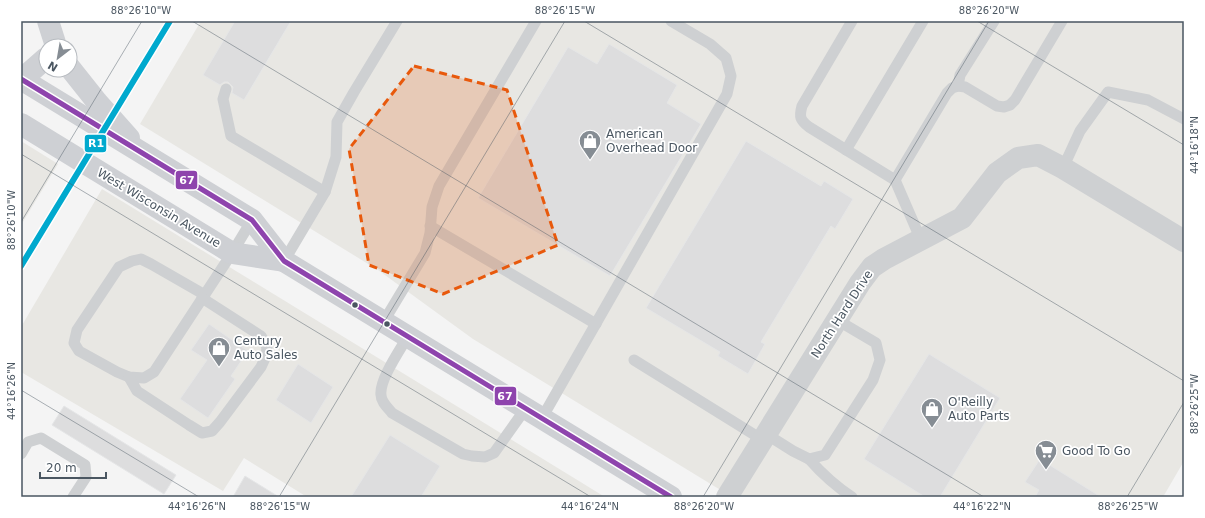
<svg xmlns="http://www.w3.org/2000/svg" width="1205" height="518" font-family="'DejaVu Sans',sans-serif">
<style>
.commercial{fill:#e8e7e3}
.building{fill:#ddddde;stroke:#e5e6e7}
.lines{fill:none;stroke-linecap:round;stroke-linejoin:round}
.lane{stroke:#ced0d2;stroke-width:11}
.street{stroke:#ced0d2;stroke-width:22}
.secondary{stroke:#ced0d4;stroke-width:22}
.bus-1-casing{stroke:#fff;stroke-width:8}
.bus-1{stroke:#8e44ad;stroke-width:5}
.rail-1-casing{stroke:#fff;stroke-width:9}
.rail-1{stroke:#00a9ce;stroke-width:6}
.marked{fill:#e8590c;fill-opacity:0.2;stroke:#e8590c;stroke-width:3;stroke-dasharray:8 5;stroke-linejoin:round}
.ticks{fill:none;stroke:#4a5661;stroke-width:1;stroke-opacity:0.45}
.bus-dot{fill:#4a5661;stroke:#fff;stroke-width:1.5}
.labels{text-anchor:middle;stroke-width:3.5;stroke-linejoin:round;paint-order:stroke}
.poi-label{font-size:12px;fill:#4a5661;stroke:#fff;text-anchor:start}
.street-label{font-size:12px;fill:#4a5661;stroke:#fff}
.line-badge{stroke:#fff;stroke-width:1.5}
.badge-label{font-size:11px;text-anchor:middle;font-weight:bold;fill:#fff}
.neatline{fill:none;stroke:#4a5661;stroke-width:1.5}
.ticks-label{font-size:10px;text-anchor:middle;fill:#4a5661}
</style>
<rect width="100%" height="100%" fill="#f4f4f4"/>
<g class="commercial">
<polygon points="201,21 1184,21 1184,461 1163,497 732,497 473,339 378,270 140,124"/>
<polygon points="21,141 58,164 21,225"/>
<polygon points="102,189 605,497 307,497 244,458 223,491 21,372 21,327"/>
</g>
<g class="building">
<polygon points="235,21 291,21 244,100 232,93 233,87 228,82 224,82 220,85 203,75"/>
<polygon points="609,44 677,85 667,103 701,124 610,276 478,198 568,47 597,64"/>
<polygon points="746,141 821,186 824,181 853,199 835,229 831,226 761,342 765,344 748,374 718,356 720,352 646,308"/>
<polygon points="209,324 248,351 231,376 235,379 208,418 180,399 207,360 191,350"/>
<polygon points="929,354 1000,398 940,497 925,497 864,459"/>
<polygon points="298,364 333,387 311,423 276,400"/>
<polygon points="64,406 176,475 164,494 52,425"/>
<polygon points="390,435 440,466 421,497 351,497"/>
<polygon points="1040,459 1101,497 1035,497 1039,490 1025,482"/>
<polygon points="245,476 279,497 233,497"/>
</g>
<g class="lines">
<g class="lane">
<path d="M852 21 802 106C799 117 800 120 809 127L895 180 921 240"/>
<polyline points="958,86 960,75 994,21"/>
<polyline points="226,89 223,99 231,136 325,192 336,157 337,122 354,92 397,21"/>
<polyline points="846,150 923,21"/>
<polyline points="1063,168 1080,131 1108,92 1148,100 1184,119"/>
<polyline points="895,180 947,93 952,88 958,86 965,87 997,106 1004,107 1010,105 1015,100 1062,21"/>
<polyline points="430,226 596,324"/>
<polyline points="284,261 325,192"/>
<polyline points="205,295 151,264 141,259 132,261 119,267 77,330 74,343 79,351 117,372 129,377 144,378 154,372 232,253 252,220"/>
<polyline points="384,321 425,253 430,233 432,207 439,186 536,21"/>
<path d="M408 336C400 350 379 380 381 395 381 402 388 408 392 413L463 454 472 456 485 457 494 453 526 408"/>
<polyline points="634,360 763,440"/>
<polyline points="129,377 137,391 189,425 202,433 212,431 220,422 261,367 266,356 267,347 261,336 202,298"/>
<polyline points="542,418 727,94 731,76 726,58 710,44 671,21"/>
<polyline points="766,434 793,451 809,459 825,455 873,380 880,360 876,343 837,320"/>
<polyline points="21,454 28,442 41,438 85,465 86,477 73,497"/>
<path d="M809 459C823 475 834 485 852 497"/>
</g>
<polyline class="street" points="727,497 860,283 872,267 884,259 962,218 997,173 1018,158 1038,155 1063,168 1184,241"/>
<g class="secondary">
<polyline points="48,21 56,46"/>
<polyline points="70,68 97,102 129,138"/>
<polyline points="21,79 252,220 284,261 671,497"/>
<polyline points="21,80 46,58"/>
<polyline points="21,124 232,253 284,261"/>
</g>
<g class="bus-1-casing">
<polyline id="bus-1" points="21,79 252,220 284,261 671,497"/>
</g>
<use href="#bus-1" class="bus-1"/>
<g class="rail-1-casing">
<polyline id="rail-1" points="21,266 170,21"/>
</g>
<use href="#rail-1" class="rail-1"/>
</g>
<path class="marked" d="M414 66 507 90 558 245 443 294 369 265 349 149Z"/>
<path class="ticks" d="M192 21 984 497M584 21 1184 381M977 21 1184 145M21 154 591 497M21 222 142 21M21 390 199 497M279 497 565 21M703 497 989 21M1127 497 1184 402"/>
<defs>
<g id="shop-pin" transform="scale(1.15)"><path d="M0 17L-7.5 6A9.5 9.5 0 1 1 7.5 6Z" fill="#868d94" stroke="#fff"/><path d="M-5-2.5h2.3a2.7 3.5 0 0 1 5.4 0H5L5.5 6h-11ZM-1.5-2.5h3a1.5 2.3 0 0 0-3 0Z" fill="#fff"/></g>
<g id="supermarket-pin" transform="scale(1.15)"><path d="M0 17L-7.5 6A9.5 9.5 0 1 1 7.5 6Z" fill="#868d94" stroke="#fff"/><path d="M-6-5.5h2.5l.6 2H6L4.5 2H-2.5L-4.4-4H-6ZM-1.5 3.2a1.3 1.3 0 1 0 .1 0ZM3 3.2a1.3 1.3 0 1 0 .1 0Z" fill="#fff"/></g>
</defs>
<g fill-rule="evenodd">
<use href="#shop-pin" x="590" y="141"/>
<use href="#shop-pin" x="219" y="348"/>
<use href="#shop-pin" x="932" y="409"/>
<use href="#supermarket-pin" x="1046" y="451"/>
</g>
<g class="bus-dot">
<circle cx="355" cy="305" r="3.5"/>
<circle cx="387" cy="324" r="3.5"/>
</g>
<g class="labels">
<g class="poi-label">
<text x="606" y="138">American<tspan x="606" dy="14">Overhead Door</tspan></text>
<text x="234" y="345">Century<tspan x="234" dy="14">Auto Sales</tspan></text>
<text x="948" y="406">O'Reilly<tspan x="948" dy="14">Auto Parts</tspan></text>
<text x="1062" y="455">Good To Go</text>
</g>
<g class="street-label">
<text transform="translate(159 208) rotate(31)" y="4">West Wisconsin Avenue</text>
<text transform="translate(842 314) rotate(-57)" y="4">North Hard Drive</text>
</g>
</g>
<g class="line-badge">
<rect x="84" y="134" width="23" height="19" rx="4" fill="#00a9ce"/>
<rect x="175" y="170" width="23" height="20" rx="4" fill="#8e44ad"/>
<rect x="494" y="386" width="23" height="20" rx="4" fill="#8e44ad"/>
</g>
<g class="badge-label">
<text x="96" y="147">R1</text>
<text x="187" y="184">67</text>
<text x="505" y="400">67</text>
</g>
<rect width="1205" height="518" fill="none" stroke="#ffffff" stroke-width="44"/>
<g transform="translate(58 58) rotate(211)"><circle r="19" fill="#ffffff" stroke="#b7bbc0"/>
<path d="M0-3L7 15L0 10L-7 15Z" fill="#868d94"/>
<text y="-6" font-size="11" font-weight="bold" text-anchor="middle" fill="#4a5661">N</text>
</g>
<path d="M40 472v6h66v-6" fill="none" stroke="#4a5661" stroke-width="2"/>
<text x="46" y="472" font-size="12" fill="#4a5661" stroke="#ffffff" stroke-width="3" paint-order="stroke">20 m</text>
<rect x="22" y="22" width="1161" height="474" class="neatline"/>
<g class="ticks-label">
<text x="141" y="14">88°26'10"W</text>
<text x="565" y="14">88°26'15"W</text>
<text x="989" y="14">88°26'20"W</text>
<text transform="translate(1194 145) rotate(-90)" y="4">44°16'18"N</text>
<text transform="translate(11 220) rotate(-90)" y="4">88°26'10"W</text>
<text transform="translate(11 391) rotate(-90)" y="4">44°16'26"N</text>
<text transform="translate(1194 404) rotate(-90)" y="4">88°26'25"W</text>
<text x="197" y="510">44°16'26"N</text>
<text x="280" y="510">88°26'15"W</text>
<text x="590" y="510">44°16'24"N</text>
<text x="704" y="510">88°26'20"W</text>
<text x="982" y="510">44°16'22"N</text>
<text x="1128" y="510">88°26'25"W</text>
</g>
</svg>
